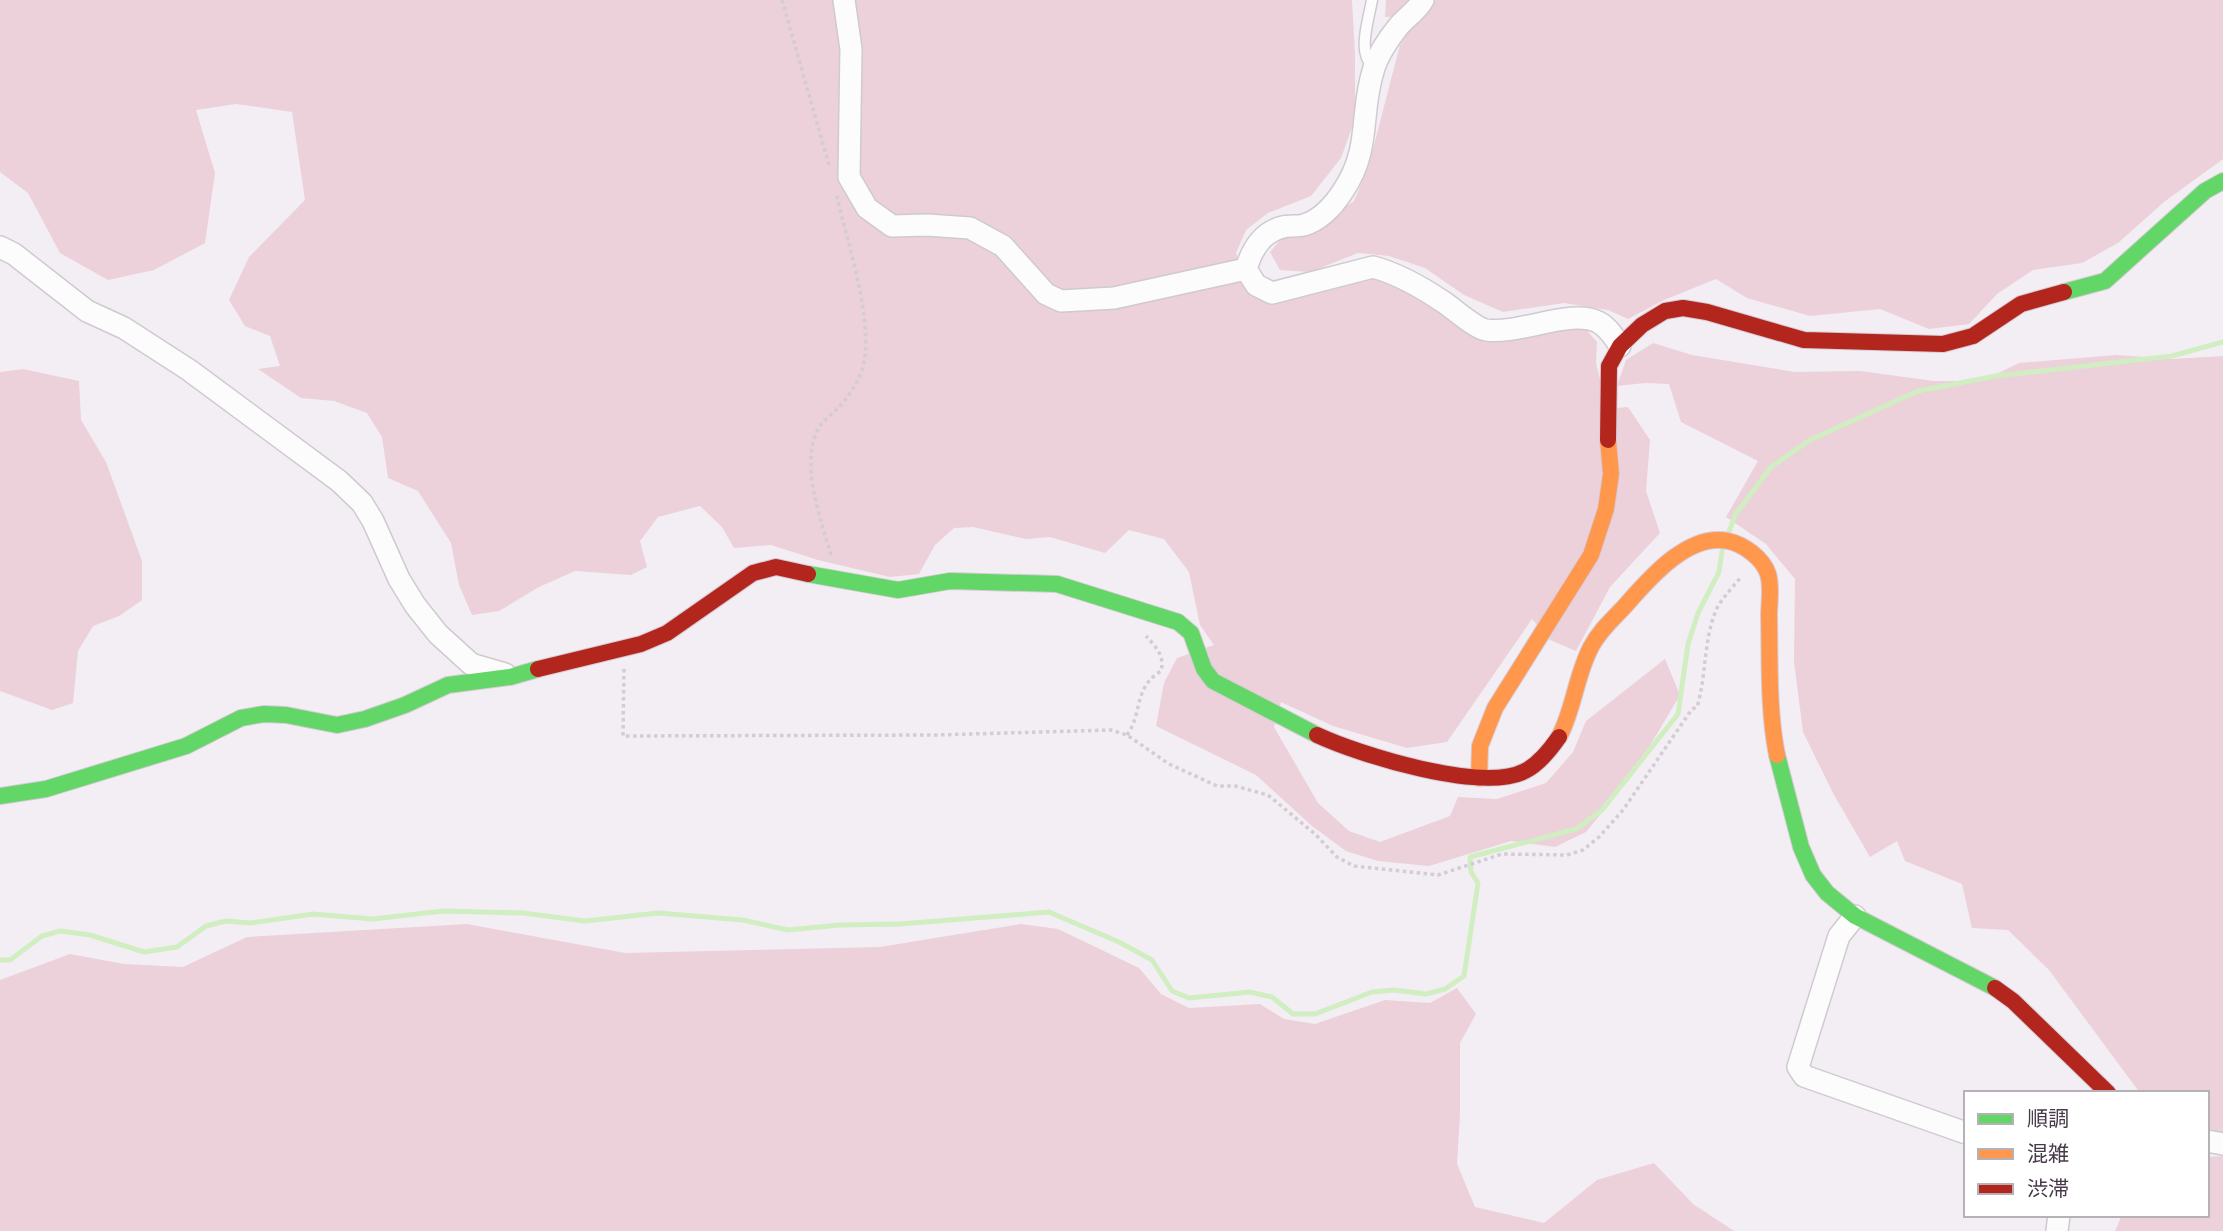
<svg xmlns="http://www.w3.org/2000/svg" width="2223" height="1231" font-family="Lato,'Noto Sans JP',sans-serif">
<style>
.green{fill:#ecd0da}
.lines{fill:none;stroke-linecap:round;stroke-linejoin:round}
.stream{stroke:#d1eec2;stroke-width:5}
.lane-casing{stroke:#cfcad0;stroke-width:13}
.street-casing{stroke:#cfcad0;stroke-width:24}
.fast-casing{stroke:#d8cbd8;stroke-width:18}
.slow-casing{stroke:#d8cbd8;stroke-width:18}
.jam-casing{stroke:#d8cbd8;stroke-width:18}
.path{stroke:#d3ccd3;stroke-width:3.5;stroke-dasharray:3.5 3.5;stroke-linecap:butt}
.lane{stroke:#fdfcfd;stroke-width:10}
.street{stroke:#fdfcfd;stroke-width:21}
.fast{stroke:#63d668;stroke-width:16}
.slow{stroke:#ff974d;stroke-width:16}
.jam{stroke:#b3261e;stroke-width:16}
</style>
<rect width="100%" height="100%" fill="#f3eef3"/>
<g class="green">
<polygon points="0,0 1352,0 1355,54 1355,119 1341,158 1311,196 1268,213 1246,230 1236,253 1245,278 1260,293 1288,300 1348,276 1386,279 1407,289 1478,335 1584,327 1597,342 1596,363 1607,409 1628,407 1650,440 1646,491 1660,533 1610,587 1576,651 1550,640 1532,619 1447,742 1407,748 1333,726 1281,702 1274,727 1318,803 1349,831 1380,842 1450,816 1458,797 1497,799 1546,783 1573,752 1586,721 1665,659 1680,695 1632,776 1586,832 1555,847 1511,841 1429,866 1378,861 1346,851 1312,826 1256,775 1156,726 1164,683 1177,658 1214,645 1200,625 1189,572 1164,539 1129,530 1105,553 1050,537 1026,539 973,527 954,528 935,545 919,574 890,577 818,560 771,545 734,548 722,527 700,506 658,517 640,541 647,567 631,575 575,571 539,587 499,611 472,615 459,585 451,543 418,491 388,478 382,437 367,413 334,401 301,398 258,369 280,366 270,336 245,326 229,300 249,257 305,200 292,112 236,104 196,110 215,173 205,243 154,270 108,280 60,253 28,193 0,172"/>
<polygon points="1386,0 2223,0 2223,159 2164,202 2118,243 2082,263 2033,270 1997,294 1969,324 1929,329 1880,309 1810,316 1747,298 1716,279 1664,300 1628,319 1608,310 1564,303 1503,312 1464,295 1425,268 1389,256 1358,253 1310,272 1280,270 1270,252 1288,231 1318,227 1354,201 1368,168 1400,45 1419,15 1385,17"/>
<polygon points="1653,343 1692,355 1795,372 1860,371 1934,381 1982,381 2019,363 2116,355 2173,359 2223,356 2223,1134 2207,1133 2207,1093 2140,1093 2049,970 2008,930 1972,928 1962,884 1905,861 1897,841 1870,857 1834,795 1803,732 1794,662 1795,579 1766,544 1726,517 1758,461 1681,422 1669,384 1645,383 1617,386 1626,360"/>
<polygon points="23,369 79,381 81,420 106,462 142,561 142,600 119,616 93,626 78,651 73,703 52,710 0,691 0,372"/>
<polygon points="467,924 625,953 880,947 1021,924 1058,929 1139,968 1161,994 1189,1008 1260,1004 1284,1019 1315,1024 1385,1000 1430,1003 1457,988 1476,1014 1460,1043 1460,1115 1457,1164 1475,1207 1544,1223 1597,1180 1654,1163 1693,1204 1734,1231 0,1231 0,980 70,954 124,964 183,967 247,937"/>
<polygon points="2223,1156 2223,1231 2115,1231 2122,1215 2207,1215 2207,1157"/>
</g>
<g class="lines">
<g class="stream">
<polyline points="1729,532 1735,515 1771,467 1810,440 1918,391 1996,376 2172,356 2223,342"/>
<polyline points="0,960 10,960 42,936 60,931 90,935 144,952 177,947 206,926 226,921 251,923 313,914 373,919 443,911 523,913 585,921 658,913 743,920 788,930 840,925 900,924 1049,912 1119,942 1152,960 1172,991 1189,998 1250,992 1272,997 1293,1014 1315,1014 1372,992 1394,990 1426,994 1445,989 1464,976 1478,883 1471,872 1470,857 1576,829 1602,810 1678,714 1688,644 1698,613 1719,572 1722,551"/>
</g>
<g class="lane-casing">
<path id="lane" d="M1372 0C1369 19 1356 54 1374 67"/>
</g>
<g class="street-casing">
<g id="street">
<polyline points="844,0 851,49 849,177 867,208 892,226 927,225 970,228 1003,246 1046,294 1061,301 1114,298 1246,269"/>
<path d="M1423 0C1417 11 1406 17 1398 27 1389 38 1378 55 1374 68 1359 113 1372 148 1343 191 1334 205 1320 220 1304 225 1297 227 1289 225 1283 227 1262 232 1252 249 1246 269L1256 285 1272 293 1373 267C1399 274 1423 288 1445 303 1455 310 1475 328 1486 330 1519 335 1572 308 1598 322 1608 327 1614 337 1620 346"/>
<polyline points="0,247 14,254 87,311 124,328 189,370 339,481 362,503 373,521 399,579 415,605 438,634 471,664 505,674"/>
<polyline points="1855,916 1839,936 1798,1067 1804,1076 1966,1133"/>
<polyline points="2207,1141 2223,1144"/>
<polyline points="2057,1231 2059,1215"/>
</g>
</g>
<g class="fast-casing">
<g id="fast">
<polyline points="2064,292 2105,281 2205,191 2223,181"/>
<polyline points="808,574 898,590 950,581 1057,584 1178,622 1191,633 1204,669 1213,681 1317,735"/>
<polyline points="1777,755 1801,847 1813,875 1827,893 1855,916 1995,988"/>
<polyline points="0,796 46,789 186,746 241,718 264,714 286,715 337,725 365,719 405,705 448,685 510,677 538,669"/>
</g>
</g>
<g class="slow-casing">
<g id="slow">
<path d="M1559 737C1574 709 1576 675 1591 647 1599 631 1613 619 1625 606 1648 580 1688 532 1728 541 1743 544 1763 558 1768 574 1772 586 1769 604 1769 616 1770 662 1768 710 1777 755"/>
<polyline points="1479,778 1480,746 1495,708 1591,555 1606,509 1611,474 1608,440"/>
</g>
</g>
<g class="jam-casing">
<g id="jam">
<polyline points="1608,440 1609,366 1620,346 1642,325 1665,311 1683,308 1707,312 1804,340 1943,344 1973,336 2021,304 2064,292"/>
<polyline points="538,669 641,644 667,633 753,573 776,567 808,574"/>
<path d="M1317 735C1360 755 1482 793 1525 771 1539 764 1550 750 1559 737"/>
<polyline points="1995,988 2013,1001 2108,1093"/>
</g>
</g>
<g class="path">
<polyline points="782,0 829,165"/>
<path d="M831 555C821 519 798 460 820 426 825 419 833 413 839 407 852 393 863 375 865 356 870 308 847 241 836 193"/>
<path d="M624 669 623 736 935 735 1111 730 1127 735 1169 764 1217 786H1235L1268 795 1315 834 1337 857 1354 866 1438 875 1502 854 1567 855 1583 850 1599 837 1623 810 1692 709 1697 707C1707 675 1703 639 1717 608 1723 597 1733 587 1741 577"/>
<path d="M1127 735C1143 713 1133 688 1161 671 1165 656 1156 647 1146 636"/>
</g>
<use href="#lane" class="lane"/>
<use href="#street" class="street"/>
<use href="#fast" class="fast"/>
<use href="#slow" class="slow"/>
<use href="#jam" class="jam"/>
</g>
<rect x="1964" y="1091" width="245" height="126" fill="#ffffff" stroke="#b6b0b7" stroke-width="2"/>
<rect x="1978" y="1114" width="35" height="10" fill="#63d668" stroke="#b6b0b7" stroke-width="2"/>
<text x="2027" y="1126" font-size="21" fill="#483a4a">順調</text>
<rect x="1978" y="1149" width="35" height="10" fill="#ff974d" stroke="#b6b0b7" stroke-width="2"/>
<text x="2027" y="1161" font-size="21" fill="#483a4a">混雑</text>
<rect x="1978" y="1184" width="35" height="10" fill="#b3261e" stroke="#b6b0b7" stroke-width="2"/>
<text x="2027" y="1196" font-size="21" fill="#483a4a">渋滞</text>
</svg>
